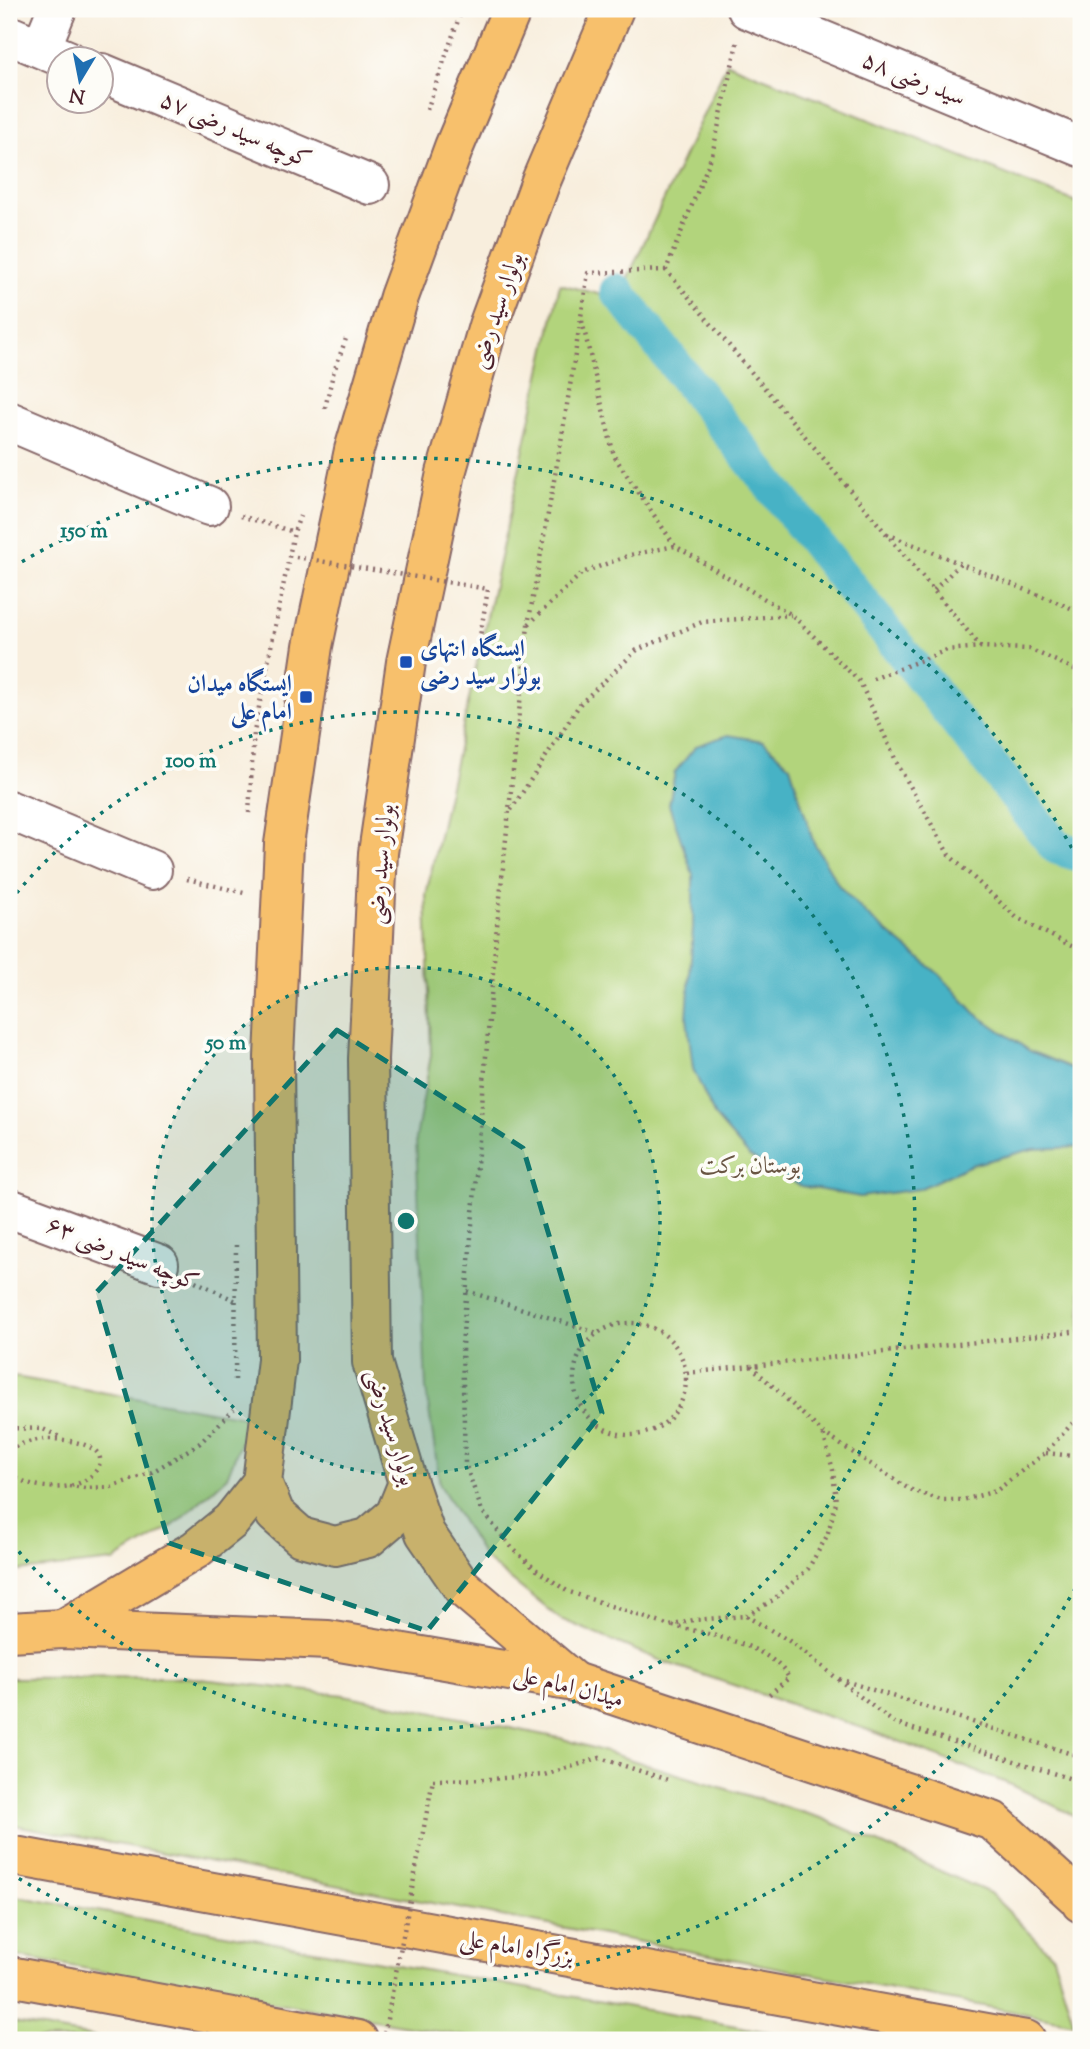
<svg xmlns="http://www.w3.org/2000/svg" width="1090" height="2049" font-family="'Sorts Mill Goudy',Amiri,serif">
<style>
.green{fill:#b2d47c;stroke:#7e7a54;stroke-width:2}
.water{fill:#47b2c5;stroke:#486878;stroke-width:2}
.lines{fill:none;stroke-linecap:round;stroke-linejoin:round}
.canal{stroke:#47b2c5;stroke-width:35}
.minor-casing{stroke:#876769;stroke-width:42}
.primary-casing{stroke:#876769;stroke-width:42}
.trunk-casing{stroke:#876769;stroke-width:42}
.path{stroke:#876769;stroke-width:4.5;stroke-dasharray:2 5;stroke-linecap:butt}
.minor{stroke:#fff;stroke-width:38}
.primary{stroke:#f7c06c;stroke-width:38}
.trunk{stroke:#f7c06c;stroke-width:38}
.path-bridge{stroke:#876769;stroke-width:4.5;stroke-dasharray:2 5;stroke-linecap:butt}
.marked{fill:#0f766e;fill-opacity:0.2;stroke:#0f766e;stroke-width:5;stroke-dasharray:14 9;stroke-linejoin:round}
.ring{fill:none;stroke:#0f766e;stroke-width:3.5;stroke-dasharray:3.5 7}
.transit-dot{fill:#1a4fb4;stroke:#fdfcf7;stroke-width:2.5}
.labels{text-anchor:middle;stroke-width:7;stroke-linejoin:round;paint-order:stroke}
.street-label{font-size:24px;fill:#4a1f2b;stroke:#fdfcf7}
.transit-label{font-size:24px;font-weight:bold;fill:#164399;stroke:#fdfcf7;text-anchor:start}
.park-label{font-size:24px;fill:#695543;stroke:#fdfcf7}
.centre{fill:#0f766e;stroke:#fdfcf7;stroke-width:3.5}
.ring-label{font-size:21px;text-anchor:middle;font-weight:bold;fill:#0f766e;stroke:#fdfcf7;stroke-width:7;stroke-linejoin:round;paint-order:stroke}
</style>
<rect width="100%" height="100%" fill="#fdfcf7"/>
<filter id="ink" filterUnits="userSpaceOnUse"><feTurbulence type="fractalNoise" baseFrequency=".0143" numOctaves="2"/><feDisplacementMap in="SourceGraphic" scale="14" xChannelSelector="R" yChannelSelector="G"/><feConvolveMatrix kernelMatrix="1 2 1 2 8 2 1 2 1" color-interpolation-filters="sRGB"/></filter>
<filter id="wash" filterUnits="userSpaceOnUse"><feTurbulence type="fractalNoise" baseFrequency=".00686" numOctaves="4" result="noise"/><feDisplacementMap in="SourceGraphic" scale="28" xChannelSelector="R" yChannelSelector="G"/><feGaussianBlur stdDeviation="1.57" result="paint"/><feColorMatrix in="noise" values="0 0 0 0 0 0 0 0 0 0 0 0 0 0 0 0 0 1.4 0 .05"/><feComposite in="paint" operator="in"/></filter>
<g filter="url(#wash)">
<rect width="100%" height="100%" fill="#f8eedd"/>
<g class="green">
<polygon points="727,63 1081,204 1081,1819 1014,1786 877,1733 664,1662 560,1619 485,1559 440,1485 426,1390 416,1138 431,1055 426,895 560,284 618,299"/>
<polygon points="9,1376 250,1418 227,1477 174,1525 114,1561 9,1572"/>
<polygon points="183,1677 344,1695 560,1738 824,1819 990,1893 1053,1956 1074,2023 9,1824 9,1678"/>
<polygon points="9,1895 814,2040 485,2040 9,1955"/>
<polygon points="9,2022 110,2040 9,2040"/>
</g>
<polygon class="water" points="728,735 763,741 790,766 813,841 839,886 870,918 940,975 975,1013 1030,1051 1081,1072 1081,1147 1033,1149 971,1165 919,1189 860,1197 801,1186 749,1156 715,1117 693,1069 687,1018 693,928 693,875 669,805 675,772 696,746"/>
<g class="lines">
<polyline class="canal" points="617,291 1056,847 1081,855"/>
</g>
</g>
<g filter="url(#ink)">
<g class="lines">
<g class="minor-casing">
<g id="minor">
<polyline points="747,9 1081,147"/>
<polyline points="9,35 68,60"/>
<polyline points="41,48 57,9"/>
<polyline points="102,73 370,185"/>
<polyline points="9,421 209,506"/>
<polyline points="9,810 152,870"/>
<polyline points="9,1208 159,1264"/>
</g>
</g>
<g class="primary-casing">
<g id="primary">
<polyline points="262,1482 275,1514 301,1537 335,1546 368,1538 395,1515 408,1483"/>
<polyline points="63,1629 195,1550 231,1521 262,1482 277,1360 274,1057 284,844 313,646 354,450 399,297 454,147 512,9"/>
<polyline points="574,1682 462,1587 425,1533 408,1483 372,1362 368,1059 378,853 406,662 446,473 488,326 541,181 614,9"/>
</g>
</g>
<g class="trunk-casing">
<g id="trunk">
<polyline points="9,1632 63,1629 328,1640 574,1682 993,1821 1079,1899 1081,1903"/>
<polyline points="9,1855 1026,2040"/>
<polyline points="9,1976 358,2040"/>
</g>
</g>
<g class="path">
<polyline points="737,43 712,155 666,270 981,647"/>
<polyline points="427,110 462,9"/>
<polyline points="666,270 588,273 562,436 528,625 496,936 462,1345 465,1463 482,1511 512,1548 534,1568 567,1591 670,1626 693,1620 746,1616 773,1600 808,1569 827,1536 836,1503 833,1470 823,1433"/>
<polyline points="582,321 614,456 675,546 792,615 860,682 898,765 949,855 1017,918 1081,951"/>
<polyline points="325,408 333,374 347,336"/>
<polyline points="241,516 294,532"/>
<polyline points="887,534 1081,612"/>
<polyline points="934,590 960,564"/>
<polyline points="529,624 582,573 630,555 675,546"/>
<polyline points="477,654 488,589"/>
<polyline points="873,679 947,650 981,647 1029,649 1081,672"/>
<polyline points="511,810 580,704 637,650 702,622 791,615"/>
<polyline points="249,813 254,732 294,532 300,516"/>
<polyline points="187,879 244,893"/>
<polyline points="189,1278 236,1301"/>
<polyline points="467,1291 597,1333"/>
<circle cx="630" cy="1379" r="56"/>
<polyline points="751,1366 823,1433 909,1489 941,1500 963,1500 996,1491 1045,1453 1081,1414"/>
<polyline points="687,1373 1081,1331"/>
<polyline points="235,1380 236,1241"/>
<polyline points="9,1428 43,1429 62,1438"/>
<path d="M9 1450C20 1444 32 1440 45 1439 59 1438 103 1443 100 1462 99 1468 95 1472 91 1476 70 1494 29 1489 9 1473"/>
<polyline points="1046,1453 1081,1457"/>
<polyline points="69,1486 85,1488 111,1487 152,1472 200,1443 234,1409"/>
<polyline points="746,1616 788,1640 894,1723 1081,1782"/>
<path d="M673 1626C708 1634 770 1644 789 1678L767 1696"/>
<polyline points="839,1679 1081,1757"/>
<polyline points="433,1780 491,1779 544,1775 600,1758 671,1781"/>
</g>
<use href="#minor" class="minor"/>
<use href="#primary" class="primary"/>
<use href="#trunk" class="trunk"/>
<g class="path-bridge">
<polyline points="296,557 488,589"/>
<polyline points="383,2040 433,1780"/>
</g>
</g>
</g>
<path class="marked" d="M337 1030 523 1148 602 1413 427 1631 169 1543 96 1293Z"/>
<circle cx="406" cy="1221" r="254" fill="#0f766e" fill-opacity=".12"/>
<g class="ring">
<circle cx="406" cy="1221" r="254"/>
<path d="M10 901A509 509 0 1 1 10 1541"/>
<path d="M1080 1579A763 763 0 0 1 13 1875M13 567A763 763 0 0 1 1080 863"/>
</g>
<g class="transit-dot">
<rect x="399" y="655" width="14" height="14" rx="3.5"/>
<rect x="299" y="690" width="14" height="14" rx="3.5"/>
</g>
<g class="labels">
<g class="street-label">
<text transform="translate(914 78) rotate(22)" y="8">سید رضی ۵۸</text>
<text transform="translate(236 129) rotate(23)" y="8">کوچه سید رضی ۵۷</text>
<text transform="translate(496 310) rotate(-71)" y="8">بولوار سید رضی</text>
<text transform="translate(380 864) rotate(-85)" y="8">بولوار سید رضی</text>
<text transform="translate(123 1253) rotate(22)" y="8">کوچه سید رضی ۶۳</text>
<text transform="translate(392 1427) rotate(73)" y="8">بولوار سید رضی</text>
<text transform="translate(569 1686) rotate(14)" y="8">میدان امام علی</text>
<text transform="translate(517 1947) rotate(10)" y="8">بزرگراه امام علی</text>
</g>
<g class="transit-label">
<text x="420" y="656">ایستگاه انتهای<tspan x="420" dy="28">بولوار سید رضی</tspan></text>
<text x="292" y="691" text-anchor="end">ایستگاه میدان<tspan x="292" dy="28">امام علی</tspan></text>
</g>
<g class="park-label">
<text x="750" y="1173">بوستان برکت</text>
</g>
</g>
<circle cx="406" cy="1221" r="10" class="centre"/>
<g class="ring-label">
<text x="84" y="537">150 m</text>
<text x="191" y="767">100 m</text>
<text x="226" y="1049">50 m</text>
</g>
<rect width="1090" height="2049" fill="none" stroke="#fdfcf7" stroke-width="35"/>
<g transform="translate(80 80) rotate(190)"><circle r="33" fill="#fdfcf7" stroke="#b5a4a5" stroke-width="2"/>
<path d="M0-5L12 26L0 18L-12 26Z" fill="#1f6fb2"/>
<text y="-10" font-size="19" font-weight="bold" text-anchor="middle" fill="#4a1f2b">N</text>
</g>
</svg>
